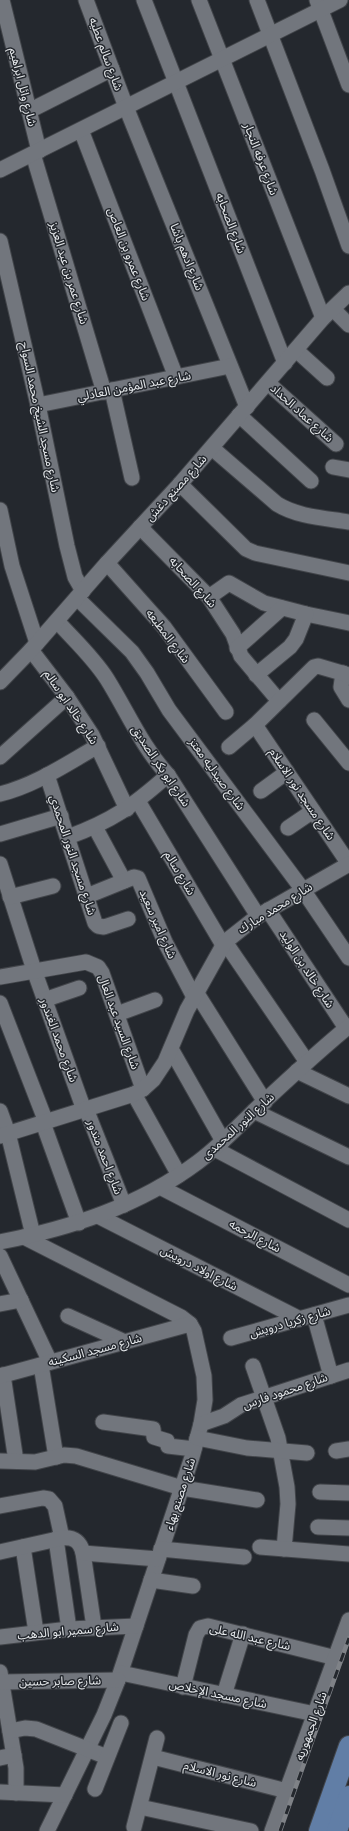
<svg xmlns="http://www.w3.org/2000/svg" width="349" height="1831" font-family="'PT Serif','Noto Sans Arabic',serif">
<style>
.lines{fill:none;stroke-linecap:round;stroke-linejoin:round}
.minor-casing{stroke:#42454a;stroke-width:17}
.major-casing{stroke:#42454a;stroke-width:22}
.minor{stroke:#72767d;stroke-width:15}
.major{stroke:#617ea6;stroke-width:20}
.rail-casing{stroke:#7f8287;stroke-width:4.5}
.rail{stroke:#24282e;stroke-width:3;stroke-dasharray:9;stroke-linecap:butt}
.labels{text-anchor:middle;stroke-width:3;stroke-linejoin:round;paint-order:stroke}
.street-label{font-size:12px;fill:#e7eaed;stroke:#24282e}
</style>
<rect width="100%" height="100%" fill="#24282e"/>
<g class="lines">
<g class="minor-casing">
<g id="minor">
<polyline points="2,0 39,151"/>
<polyline points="86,0 126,107 247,407"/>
<polyline points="144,0 285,363"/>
<polyline points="199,0 323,318"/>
<polyline points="257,0 322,170 349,246"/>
<polyline points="317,0 349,85"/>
<polyline points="29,111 112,69"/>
<polyline points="81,130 176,377"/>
<polyline points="33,154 104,392"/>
<polyline points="0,170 340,0"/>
<polyline points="0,241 38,405 67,546 75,577 83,591"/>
<polyline points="333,309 349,325"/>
<polyline points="296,350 327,378"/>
<polyline points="268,383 336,444"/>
<polyline points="112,390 132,478"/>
<polyline points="38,405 230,366"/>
<polyline points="239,415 311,481"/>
<path d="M212 448 277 504C298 517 325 518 349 522"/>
<polyline points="333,467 349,470"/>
<polyline points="180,484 246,549 255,553 349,573"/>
<polyline points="0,510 12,566 37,643"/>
<polyline points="140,527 209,597 233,634 241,656 279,701"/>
<polyline points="107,563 164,627 226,712"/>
<polyline points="209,597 229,583 264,603 306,614 349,623"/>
<polyline points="77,598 132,652 147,673 169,710 303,890 349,958"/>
<path d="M57 621C74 640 93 657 107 679 127 711 142 747 168 775L258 916"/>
<polyline points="237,648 282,608"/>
<polyline points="31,650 67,697 92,735 127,809"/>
<polyline points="343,673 341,687 349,700"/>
<polyline points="256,675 290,647 296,639 306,614"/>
<polyline points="0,682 31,650 107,563 180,484 323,318 349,293"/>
<polyline points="314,720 349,763"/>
<polyline points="255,725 349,864"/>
<polyline points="229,747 255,725 314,667 318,666 349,675"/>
<polyline points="0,757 67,697"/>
<polyline points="47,775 95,923 98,926 104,927 128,919"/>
<polyline points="261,791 287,772"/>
<path d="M0 794C36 785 66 764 98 746"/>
<polyline points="138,801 223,945"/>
<polyline points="95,827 124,881"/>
<polyline points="288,828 313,811"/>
<polyline points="0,834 61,816"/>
<path d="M68 837C112 821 133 806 168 775"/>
<polyline points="0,864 34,970 84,1110"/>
<polyline points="87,896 134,877 138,878 165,942 194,997"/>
<polyline points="10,897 53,886"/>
<polyline points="268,910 346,1028"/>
<polyline points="225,942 307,1062"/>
<polyline points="0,977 86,962 98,967 102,973 143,1089"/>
<polyline points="196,992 265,1102"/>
<polyline points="44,1000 79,988"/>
<polyline points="0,1003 46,1122"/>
<polyline points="117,1014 155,1000"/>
<polyline points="171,1049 223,1141"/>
<polyline points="297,1071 349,1096"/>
<polyline points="134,1094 179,1175"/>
<polyline points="86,1109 124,1205"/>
<polyline points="0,1111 8,1133 33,1235"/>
<polyline points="254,1111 349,1157"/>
<polyline points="43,1123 79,1223"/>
<polyline points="0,1136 134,1094 143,1089 153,1080 165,1062 187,1010 225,942 258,916 349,864"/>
<polyline points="215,1149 349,1220"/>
<polyline points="160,1187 349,1285"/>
<polyline points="98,1216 300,1319"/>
<polyline points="24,1237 181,1317 190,1324 194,1331 204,1376 205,1400 201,1424 192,1457 118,1680 104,1715 47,1831"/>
<path d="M0 1242C71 1228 139 1206 198 1162 218 1147 236 1129 254 1111 285 1082 316 1053 349 1026"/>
<polyline points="0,1256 50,1362"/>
<polyline points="0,1304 21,1300"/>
<polyline points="314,1315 331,1376"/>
<polyline points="68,1316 125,1342"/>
<polyline points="231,1338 349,1305"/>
<polyline points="41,1365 56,1457"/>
<polyline points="253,1366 278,1438 287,1487 288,1504 284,1549"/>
<polyline points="3,1375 16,1461"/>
<polyline points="0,1376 190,1324"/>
<polyline points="103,1422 153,1429 154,1437 167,1441 168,1446 194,1449"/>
<polyline points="201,1424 224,1416 241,1405 349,1370"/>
<polyline points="197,1438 247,1448 307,1453"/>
<polyline points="336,1451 349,1449"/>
<polyline points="0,1461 35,1462 64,1455 76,1456 182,1488 257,1500"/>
<polyline points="320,1492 349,1493"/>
<polyline points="0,1506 43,1498 49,1499 55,1506 62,1538"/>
<polyline points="318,1527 349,1528"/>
<polyline points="56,1539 69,1629"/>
<polyline points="23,1547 36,1632"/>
<polyline points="260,1547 349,1554"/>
<polyline points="161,1549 244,1557"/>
<path d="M0 1552 62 1538C74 1537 80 1541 83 1553L94 1627"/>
<polyline points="83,1553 158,1559"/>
<polyline points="151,1580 193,1586"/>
<polyline points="0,1637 69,1629 136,1626"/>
<polyline points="0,1672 16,1768 16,1793"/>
<polyline points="121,1673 315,1714"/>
<polyline points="2,1682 118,1680"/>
<polyline points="183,1687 196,1635 200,1628 208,1626 336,1658"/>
<polyline points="224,1695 243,1634"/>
<polyline points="10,1731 25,1728 36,1729 107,1757"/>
<polyline points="153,1757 287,1791"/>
<polyline points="0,1758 14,1755"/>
<polyline points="95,1789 121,1723"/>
<polyline points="0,1792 65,1795"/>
<polyline points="140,1807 251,1831"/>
<polyline points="134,1827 157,1738"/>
<polyline points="272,1831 349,1620"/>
</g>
</g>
<g class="major-casing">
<g id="major">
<polyline points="319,1831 349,1746"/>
<polyline points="337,1831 349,1796"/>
</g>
</g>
<use href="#minor" class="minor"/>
<use href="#major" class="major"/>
<g class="rail-casing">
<polyline id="rail" points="280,1831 349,1638"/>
</g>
<use href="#rail" class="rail"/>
</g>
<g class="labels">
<g class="street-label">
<text transform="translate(106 54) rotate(70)" y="4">شارع سالم عطيه</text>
<text transform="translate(23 87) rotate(76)" y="4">شارع وائل ابراهيم</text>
<text transform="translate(261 159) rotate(69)" y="4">شارع عرفه النجار</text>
<text transform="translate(231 223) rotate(69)" y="4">شارع الصحابه</text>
<text transform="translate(129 254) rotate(69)" y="4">شارع عمرو بن العاص</text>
<text transform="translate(187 257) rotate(68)" y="4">شارع ادهم باشا</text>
<text transform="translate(69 273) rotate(73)" y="4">شارع عمر بن عبد العزيز</text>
<text transform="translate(134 386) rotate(-11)" y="4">شارع عبد المؤمن العادلي</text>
<text transform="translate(302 413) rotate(42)" y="4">شارع عماد الحداد</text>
<text transform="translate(40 417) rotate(78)" y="4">شارع مسجد الشيخ محمد السواح</text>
<text transform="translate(176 488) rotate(-48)" y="4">شارع مصنع دغش</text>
<text transform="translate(193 582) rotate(48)" y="4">شارع الصحابه</text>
<text transform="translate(168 636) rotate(53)" y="4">شارع المطبعه</text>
<text transform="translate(71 707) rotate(56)" y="4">شارع خالد ابو سالم</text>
<text transform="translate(161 766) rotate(56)" y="4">شارع ابو بكر الصديق</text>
<text transform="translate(217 774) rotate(54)" y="4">شارع صيدليه معتز</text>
<text transform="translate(302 794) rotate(56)" y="4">شارع مسجد نور الاسلام</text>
<text transform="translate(73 855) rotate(72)" y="4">شارع مسجد النور المحمدي</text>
<text transform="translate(180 873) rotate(59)" y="4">شارع سالم</text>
<text transform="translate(275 908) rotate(-32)" y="4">شارع محمد مبارك</text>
<text transform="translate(158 924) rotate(66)" y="4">شارع امير سعيد</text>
<text transform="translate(307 969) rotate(57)" y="4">شارع خالد بن الوليد</text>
<text transform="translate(119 1022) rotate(70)" y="4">شارع السيد عبد العال</text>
<text transform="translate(59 1040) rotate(70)" y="4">شارع محمد الغندور</text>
<text transform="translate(238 1126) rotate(-42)" y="4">شارع النور المحمدى</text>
<text transform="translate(105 1157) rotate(69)" y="4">شارع احمد مندور</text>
<text transform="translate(255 1236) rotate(28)" y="4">شارع الرحمه</text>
<text transform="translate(199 1268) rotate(27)" y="4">شارع اولاد درويش</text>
<text transform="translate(290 1322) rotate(-16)" y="4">شارع زكريا درويش</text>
<text transform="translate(95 1350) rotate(-15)" y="4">شارع مسجد السكينه</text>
<text transform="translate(285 1391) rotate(-19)" y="4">شارع محمود فارس</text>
<text transform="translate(180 1494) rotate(-72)" y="4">شارع مصنع بهاء</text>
<text transform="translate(68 1631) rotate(-5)" y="4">شارع سمير ابو الدهب</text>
<text transform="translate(250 1637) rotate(13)" y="4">شارع عبد الله على</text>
<text transform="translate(60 1681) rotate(-1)" y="4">شارع صابر حسين</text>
<text transform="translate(218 1694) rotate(12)" y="4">شارع مسجد الإخلاص</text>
<text transform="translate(311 1726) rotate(-70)" y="4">شارع الجمهوريه</text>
<text transform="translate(220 1774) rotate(14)" y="4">شارع نور الاسلام</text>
</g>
</g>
</svg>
